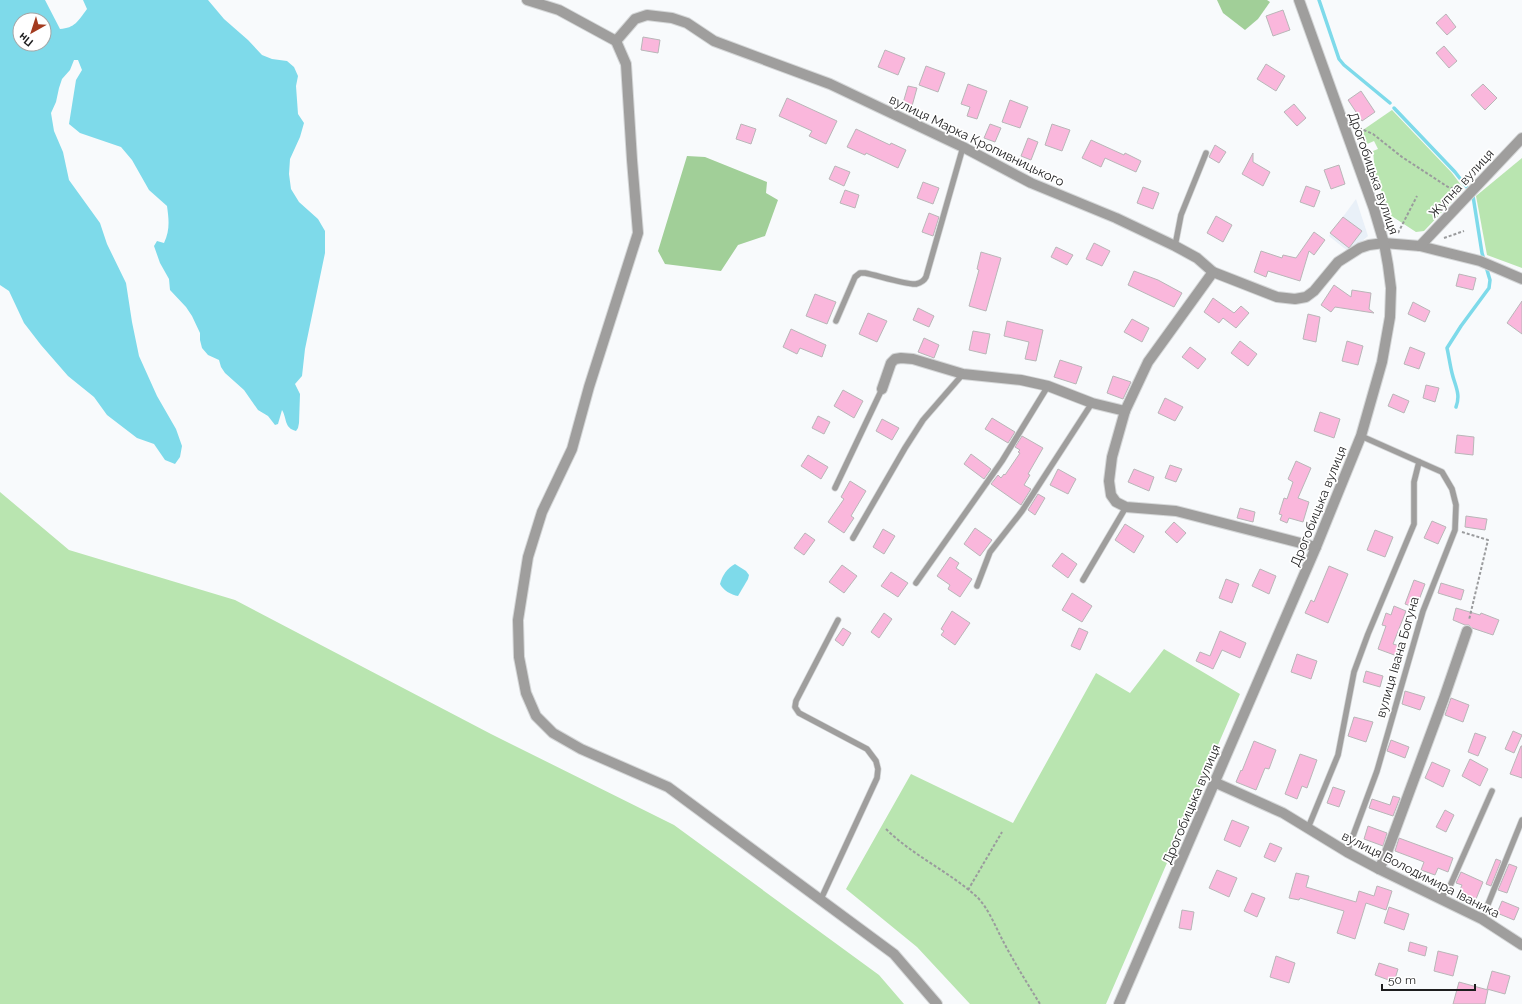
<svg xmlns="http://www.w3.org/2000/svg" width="1522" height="1004" font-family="Raleway,sans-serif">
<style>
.built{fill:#e9f0f8}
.green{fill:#b9e5b0}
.forest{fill:#a1cf98}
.water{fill:#7edaea;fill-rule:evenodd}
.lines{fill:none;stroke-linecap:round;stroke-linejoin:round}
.stream{stroke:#7edaea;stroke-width:3.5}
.building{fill:#fab7dc;stroke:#b9b6b8}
.service-casing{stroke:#d5d7d8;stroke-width:7}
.minor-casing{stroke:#d5d7d8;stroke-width:12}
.tertiary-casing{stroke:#d5d7d8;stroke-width:12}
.path{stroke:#9a9b9d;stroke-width:2;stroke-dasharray:3 2;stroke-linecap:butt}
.service{stroke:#9f9e9d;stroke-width:5.5}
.minor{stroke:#9f9e9d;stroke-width:10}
.tertiary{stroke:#9f9e9d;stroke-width:10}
.labels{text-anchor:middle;stroke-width:3.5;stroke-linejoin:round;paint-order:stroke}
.street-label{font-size:13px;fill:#1d1d1e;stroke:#fff}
</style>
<rect width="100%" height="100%" fill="#f8fafc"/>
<polygon class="built" points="1356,199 1368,236 1349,252 1329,236"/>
<g class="green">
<polygon points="1392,110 1452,173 1464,189 1424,231 1416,232 1390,215 1375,173 1373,151 1378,149 1374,141 1365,145 1360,132"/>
<polygon points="1522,158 1522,268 1487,255 1476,196"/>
<polygon points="0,492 69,550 235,600 491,734 674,825 879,975 904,1004 0,1004"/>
<polygon points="1164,649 1240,694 1106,1004 970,1004 917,947 846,889 911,774 1013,823 1096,673 1130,693"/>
</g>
<g class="forest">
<polygon points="1217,0 1267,0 1270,2 1258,19 1245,30 1223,13"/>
<polygon points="687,156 705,157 767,182 766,193 778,200 765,236 738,245 721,271 665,264 658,251"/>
</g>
<g class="water">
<path d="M0 0H45L60 29C75 28 78 21 87 9L83 0H208L224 19 248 40 262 55 272 59 287 61 294 67 298 76 296 86 298 114 304 123 300 137 290 159 289 174 291 189 299 202 318 219 325 231V253L305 349 302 376 295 384 300 394 299 423 298 428 296 431C284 428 287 418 282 410L278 424 275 425 268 416 258 410 244 390 225 373 221 367 219 360 208 355 202 348 200 340V333L192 316 186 307 170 290 169 279 160 263 154 246 157 241 164 243C170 231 169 220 167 206L149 190 132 160 121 147 80 133 69 124 76 80 82 70 78 60H74L70 70 62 79 59 88 56 102 51 113 54 131 63 152 69 180 100 223 107 244 126 283 132 322 139 356 157 396 176 429 182 446 180 457 175 464 165 460 154 444 137 438 107 415 94 397 68 376 41 345 24 323 9 291 0 285ZM20 20H44V44H20Z"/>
<path d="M735 564 746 571 749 575 748 579 738 596C731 595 723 590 720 584 722 576 727 568 735 564Z"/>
</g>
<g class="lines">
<g class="stream">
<polyline points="1319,0 1339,59 1344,65 1390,103"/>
<polyline points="1394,108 1455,172 1469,190"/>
<path d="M1456 407C1461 394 1455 386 1452 373 1450 365 1449 357 1447 348L1461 326 1489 288 1490 280 1482 253 1473 196"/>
</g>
</g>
<g class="building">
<polygon points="1283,10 1290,30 1273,36 1266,16"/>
<polygon points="1446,14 1456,27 1447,35 1436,23"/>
<polygon points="643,37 660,40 658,53 641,50"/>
<polygon points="1444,46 1457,61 1449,68 1436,53"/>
<polygon points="885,50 905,58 898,75 878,67"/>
<polygon points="1266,64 1285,76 1276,91 1257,79"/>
<polygon points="926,66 945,73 938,92 919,85"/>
<polygon points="968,84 987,91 977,119 967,116 970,107 961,104"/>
<polygon points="1483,84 1497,98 1485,110 1471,95"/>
<polygon points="908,86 917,88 912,106 903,103"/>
<polygon points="1361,91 1375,112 1362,121 1348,100"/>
<polygon points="787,98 837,121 826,144 809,136 812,131 779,116"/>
<polygon points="1010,100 1028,107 1020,128 1002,122"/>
<polygon points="1294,104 1306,118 1297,126 1284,112"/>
<polygon points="741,124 756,129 751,144 736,139"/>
<polygon points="990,124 1001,128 995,142 984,138"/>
<polygon points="1052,124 1070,130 1062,151 1045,145"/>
<polygon points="856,129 890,145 891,143 906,150 898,168 866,153 865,155 847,147"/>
<polygon points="1028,138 1038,142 1031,160 1021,156"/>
<polygon points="1091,140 1124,155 1125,153 1141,161 1136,172 1105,158 1101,167 1082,158"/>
<polygon points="1215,145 1226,152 1219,163 1209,157"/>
<polygon points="1253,153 1253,162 1270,172 1263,186 1242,174"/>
<polygon points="1339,165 1345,184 1331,189 1324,170"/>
<polygon points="835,166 850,172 844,186 829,179"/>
<polygon points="923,182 939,188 933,204 917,198"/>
<polygon points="1306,186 1320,191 1314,207 1300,202"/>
<polygon points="1143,187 1159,193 1153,209 1137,203"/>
<polygon points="845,190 859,195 855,208 840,203"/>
<polygon points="929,213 939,217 933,236 922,232"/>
<polygon points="1216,216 1232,225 1223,242 1207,233"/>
<polygon points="1343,217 1362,231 1349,248 1330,233"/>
<polygon points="1314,232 1325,240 1314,255 1309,251 1300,281 1268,271 1266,277 1254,272 1261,251 1282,258 1283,255 1296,258"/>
<polygon points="1094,243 1110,251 1102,266 1086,259"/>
<polygon points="1056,247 1073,255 1067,265 1051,257"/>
<polygon points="981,252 1001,258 986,311 969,306 979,270 977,269"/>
<polygon points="1134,271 1158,280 1182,293 1174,307 1128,285"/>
<polygon points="1459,274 1476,278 1473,290 1456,286"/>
<polygon points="1334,285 1351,297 1352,290 1371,293 1369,309 1374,313 1335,307 1331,312 1321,305"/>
<polygon points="815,294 836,302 827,324 806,316"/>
<polygon points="1213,298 1234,313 1241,306 1249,313 1236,328 1223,318 1219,323 1204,312"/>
<polygon points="1522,301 1522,334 1507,323"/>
<polygon points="1413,302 1430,311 1425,322 1408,314"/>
<polygon points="918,308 934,316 929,327 913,320"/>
<polygon points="868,313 887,321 877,342 859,334"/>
<polygon points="1308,314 1320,317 1316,342 1303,339"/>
<polygon points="1132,319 1149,328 1142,342 1124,332"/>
<polygon points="1007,321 1043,330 1036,361 1025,359 1029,342 1004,336"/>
<polygon points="791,329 826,345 822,357 800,348 797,354 783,347"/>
<polygon points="973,331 990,334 986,354 969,350"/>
<polygon points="924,338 939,345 934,358 918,352"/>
<polygon points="1240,341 1257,354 1248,366 1231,353"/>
<polygon points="1347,341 1363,346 1358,365 1342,361"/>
<polygon points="1190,347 1206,359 1198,369 1182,357"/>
<polygon points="1410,347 1425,353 1419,369 1404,364"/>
<polygon points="1060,360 1082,367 1076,384 1054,377"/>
<polygon points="1113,376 1131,382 1123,399 1107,393"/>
<polygon points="1426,385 1439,388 1435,402 1423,398"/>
<polygon points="843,390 863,401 854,418 834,406"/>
<polygon points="1393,394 1409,401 1404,413 1388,406"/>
<polygon points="1165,398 1183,407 1175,421 1158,413"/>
<polygon points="1320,412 1340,419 1334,438 1314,431"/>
<polygon points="818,416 830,422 824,434 812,428"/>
<polygon points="992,418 1015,432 1008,443 985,429"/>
<polygon points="882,419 899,428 892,440 876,431"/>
<polygon points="1457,435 1474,437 1473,455 1455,453"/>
<polygon points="1022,436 1043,448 1028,474 1030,475 1024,485 1031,489 1021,505 991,484 998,475 1001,478 1004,474 1005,475 1020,453 1018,452 1020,450 1015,447"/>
<polygon points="971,454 991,469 984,479 964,464"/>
<polygon points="808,455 828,467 821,479 801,466"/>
<polygon points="1296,461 1311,468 1298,498 1309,502 1303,522 1289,518 1287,523 1280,520 1282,515 1279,514 1284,498 1287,499 1293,482 1288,479"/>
<polygon points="1170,465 1182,469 1176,482 1165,478"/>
<polygon points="1058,469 1076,479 1068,494 1050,485"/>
<polygon points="1134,469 1154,477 1149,491 1128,482"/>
<polygon points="850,481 866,491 851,516 854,518 844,533 828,522 844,499 841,497"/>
<polygon points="1038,494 1045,498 1035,515 1028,510"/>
<polygon points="1240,508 1255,512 1253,522 1237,518"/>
<polygon points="1466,516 1487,519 1485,530 1465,527"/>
<polygon points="1432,521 1446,527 1438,544 1424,538"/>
<polygon points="1174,522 1186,533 1177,543 1165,532"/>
<polygon points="1125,524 1144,536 1134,553 1115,540"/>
<polygon points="975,528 992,540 980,556 964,544"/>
<polygon points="883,529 895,536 884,554 873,547"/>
<polygon points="1375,530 1393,537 1385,557 1367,550"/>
<polygon points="805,533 815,540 804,555 794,548"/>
<polygon points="1062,553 1077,564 1068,578 1052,566"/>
<polygon points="950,557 959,563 956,568 972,579 960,597 948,589 950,585 937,576"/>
<polygon points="842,565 857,576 844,593 829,582"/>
<polygon points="1329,566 1348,574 1328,623 1305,613 1311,600 1314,602"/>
<polygon points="1260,569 1276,576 1269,594 1252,586"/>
<polygon points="891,572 908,583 898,597 881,586"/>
<polygon points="1226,579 1239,584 1232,603 1219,598"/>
<polygon points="1414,580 1425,584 1416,608 1405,604"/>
<polygon points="1441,583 1464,590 1461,600 1438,593"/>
<polygon points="1072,593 1092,606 1082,622 1062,610"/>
<polygon points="1394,606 1406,611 1393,644 1400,646 1397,656 1378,649 1386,626 1382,625 1386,613 1391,615"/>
<polygon points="1456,608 1480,615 1481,613 1499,620 1493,635 1472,628 1469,625 1465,625 1453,620"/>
<polygon points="952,611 970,623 955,645 941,635 944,631 941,629"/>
<polygon points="884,613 892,619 879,638 871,632"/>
<polygon points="843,628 851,633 843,646 835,640"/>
<polygon points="1079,628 1088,632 1080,650 1071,646"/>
<polygon points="1220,631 1246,643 1240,658 1222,650 1213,669 1196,661 1200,652 1210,656"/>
<polygon points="1297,654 1317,661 1311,679 1291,672"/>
<polygon points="1366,671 1383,676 1380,687 1363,682"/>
<polygon points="1405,691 1425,697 1420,710 1402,704"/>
<polygon points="1451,698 1469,705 1463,722 1445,715"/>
<polygon points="1354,717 1373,722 1366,742 1348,736"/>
<polygon points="1513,731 1522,735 1514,753 1505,749"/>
<polygon points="1475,733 1486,737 1478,756 1468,752"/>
<polygon points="1391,740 1409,747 1405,758 1387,751"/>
<polygon points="1254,741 1276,750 1269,769 1265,768 1256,790 1236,782 1241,770 1242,771"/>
<polygon points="1521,746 1522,746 1522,778 1510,774"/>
<polygon points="1300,754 1317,760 1307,788 1302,786 1297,799 1285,794"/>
<polygon points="1470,759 1488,769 1480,786 1462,776"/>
<polygon points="1432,762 1450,770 1443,787 1425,778"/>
<polygon points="1333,787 1345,791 1339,807 1327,803"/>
<polygon points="1393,796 1400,798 1393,816 1369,808 1372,799 1390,805"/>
<polygon points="1445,810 1454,815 1446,832 1436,827"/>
<polygon points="1232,820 1249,827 1240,847 1224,840"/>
<polygon points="1368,826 1387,833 1383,846 1364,839"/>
<polygon points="1399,838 1453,858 1448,872 1438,868 1435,875 1421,870 1424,862 1395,851"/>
<polygon points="1270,843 1282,848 1275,862 1264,857"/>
<polygon points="1496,859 1501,861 1491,886 1486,884"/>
<polygon points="1509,864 1517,867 1507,893 1498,890"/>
<polygon points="1217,870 1237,878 1229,897 1209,888"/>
<polygon points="1461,872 1483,882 1476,899 1459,892 1462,885 1456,883"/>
<polygon points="1296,873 1309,876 1306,887 1356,902 1359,891 1374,896 1377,886 1392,891 1386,910 1366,903 1355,939 1337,933 1344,911 1300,898 1299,900 1289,898"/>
<polygon points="1252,893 1265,898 1257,917 1244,911"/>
<polygon points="1502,901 1519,908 1514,920 1497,913"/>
<polygon points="1389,907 1409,914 1404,930 1384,923"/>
<polygon points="1182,910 1194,912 1191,930 1179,928"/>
<polygon points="1410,942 1427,947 1425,956 1408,951"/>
<polygon points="1438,951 1458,956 1453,976 1434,971"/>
<polygon points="1276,956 1295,963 1289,983 1270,977"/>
<polygon points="1379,963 1398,969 1394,982 1375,975"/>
<polygon points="1492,971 1510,976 1505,994 1487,989"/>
<polygon points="1459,982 1488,990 1485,1004 1453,1004"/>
</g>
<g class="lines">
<g class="service-casing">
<g id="service">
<polyline points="1175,246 1181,215 1206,153"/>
<path d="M836 321 855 277 860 273H865C876 275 907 285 916 284 920 283 924 281 926 277L963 147"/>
<polyline points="835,488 882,389"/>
<polyline points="853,538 905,448 923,420 963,374"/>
<polyline points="1083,580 1126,507"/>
<polyline points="916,583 1002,461 1048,386"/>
<polyline points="977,586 990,552 1022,511 1092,403"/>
<polyline points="1308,828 1338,755 1354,672 1368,634 1414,524 1414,482 1419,462"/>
<polyline points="1347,852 1377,771 1423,611 1455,530 1456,505 1452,489 1442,472 1361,436"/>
<polyline points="821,899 877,778 878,769 876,761 867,749 799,713 795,707 796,701 838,620"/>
<polyline points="1440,899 1450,886 1492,791"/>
<polyline points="1482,919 1522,820"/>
</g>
</g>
<g class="minor-casing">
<g id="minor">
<polyline points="527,0 559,10 616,41 626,64 632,160 638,233 589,387 572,449 542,512 528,557 518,620 519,657 526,693 536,716 553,733 581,749 668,787 894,954 937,1004"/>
<polyline points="616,41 635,19 647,15 672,18 687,23 714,41 830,84 963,147 1031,183 1116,218 1175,246 1197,258 1213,272 1277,297 1295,299 1306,297 1314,291 1338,262 1360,248 1369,245 1384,243 1420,246 1480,261 1522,279"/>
<polyline points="1420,246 1522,138"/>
<polyline points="1213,272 1148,362 1125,411 1112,457 1109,481 1111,495 1116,502 1126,507 1176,511 1316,547"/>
<polyline points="882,389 891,363 895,359 901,358 913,359 963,374 1021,380 1048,386 1092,403 1125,411"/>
<polyline points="1214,782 1283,813 1347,852 1379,869 1482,919 1522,945"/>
<polyline points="1379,869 1386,855 1444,698 1467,631"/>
</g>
</g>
<g class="tertiary-casing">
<polyline id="tertiary" points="1119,1004 1316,547 1361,436 1382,362 1390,317 1391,288 1388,265 1384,243 1374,209 1299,0"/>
</g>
<g class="path">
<polyline points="1359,128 1373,134 1402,157 1448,187 1459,190"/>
<polyline points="1398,233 1417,196"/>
<polyline points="1444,238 1464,231"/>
<polyline points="1462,532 1488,540 1469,620"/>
<path d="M886 829C912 855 948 871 976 896 988 907 995 926 1003 941 1014 962 1027 983 1040 1004"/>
<polyline points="968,890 1002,832"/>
</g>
<use href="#service" class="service"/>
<use href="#minor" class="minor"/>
<use href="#tertiary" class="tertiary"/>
</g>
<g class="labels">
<g class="street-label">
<text transform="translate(977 140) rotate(26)" y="5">вулиця Марка Кропивницького</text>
<text transform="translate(1374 173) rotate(71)" y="5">Дрогобицька вулиця</text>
<text transform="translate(1461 183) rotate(-47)" y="5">Жупна вулиця</text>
<text transform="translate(1318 506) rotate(-68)" y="5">Дрогобицька вулиця</text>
<text transform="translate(1397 657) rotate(-74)" y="5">вулиця Івана Богуна</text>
<text transform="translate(1191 804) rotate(-67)" y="5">Дрогобицька вулиця</text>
<text transform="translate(1421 874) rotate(27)" y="5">вулиця Володимира Іваника</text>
</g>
</g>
<g transform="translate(32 32) rotate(219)"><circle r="19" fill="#ffffff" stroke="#a5a5a5"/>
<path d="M0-3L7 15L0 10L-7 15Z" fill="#a33b1f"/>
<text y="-6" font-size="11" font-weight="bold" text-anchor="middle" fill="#1d1d1e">Пн</text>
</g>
<path d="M1382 984v6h93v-6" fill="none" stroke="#1d1d1e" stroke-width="2"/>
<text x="1388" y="984" font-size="12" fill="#1d1d1e" stroke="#ffffff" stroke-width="3" paint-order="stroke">50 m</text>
</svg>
